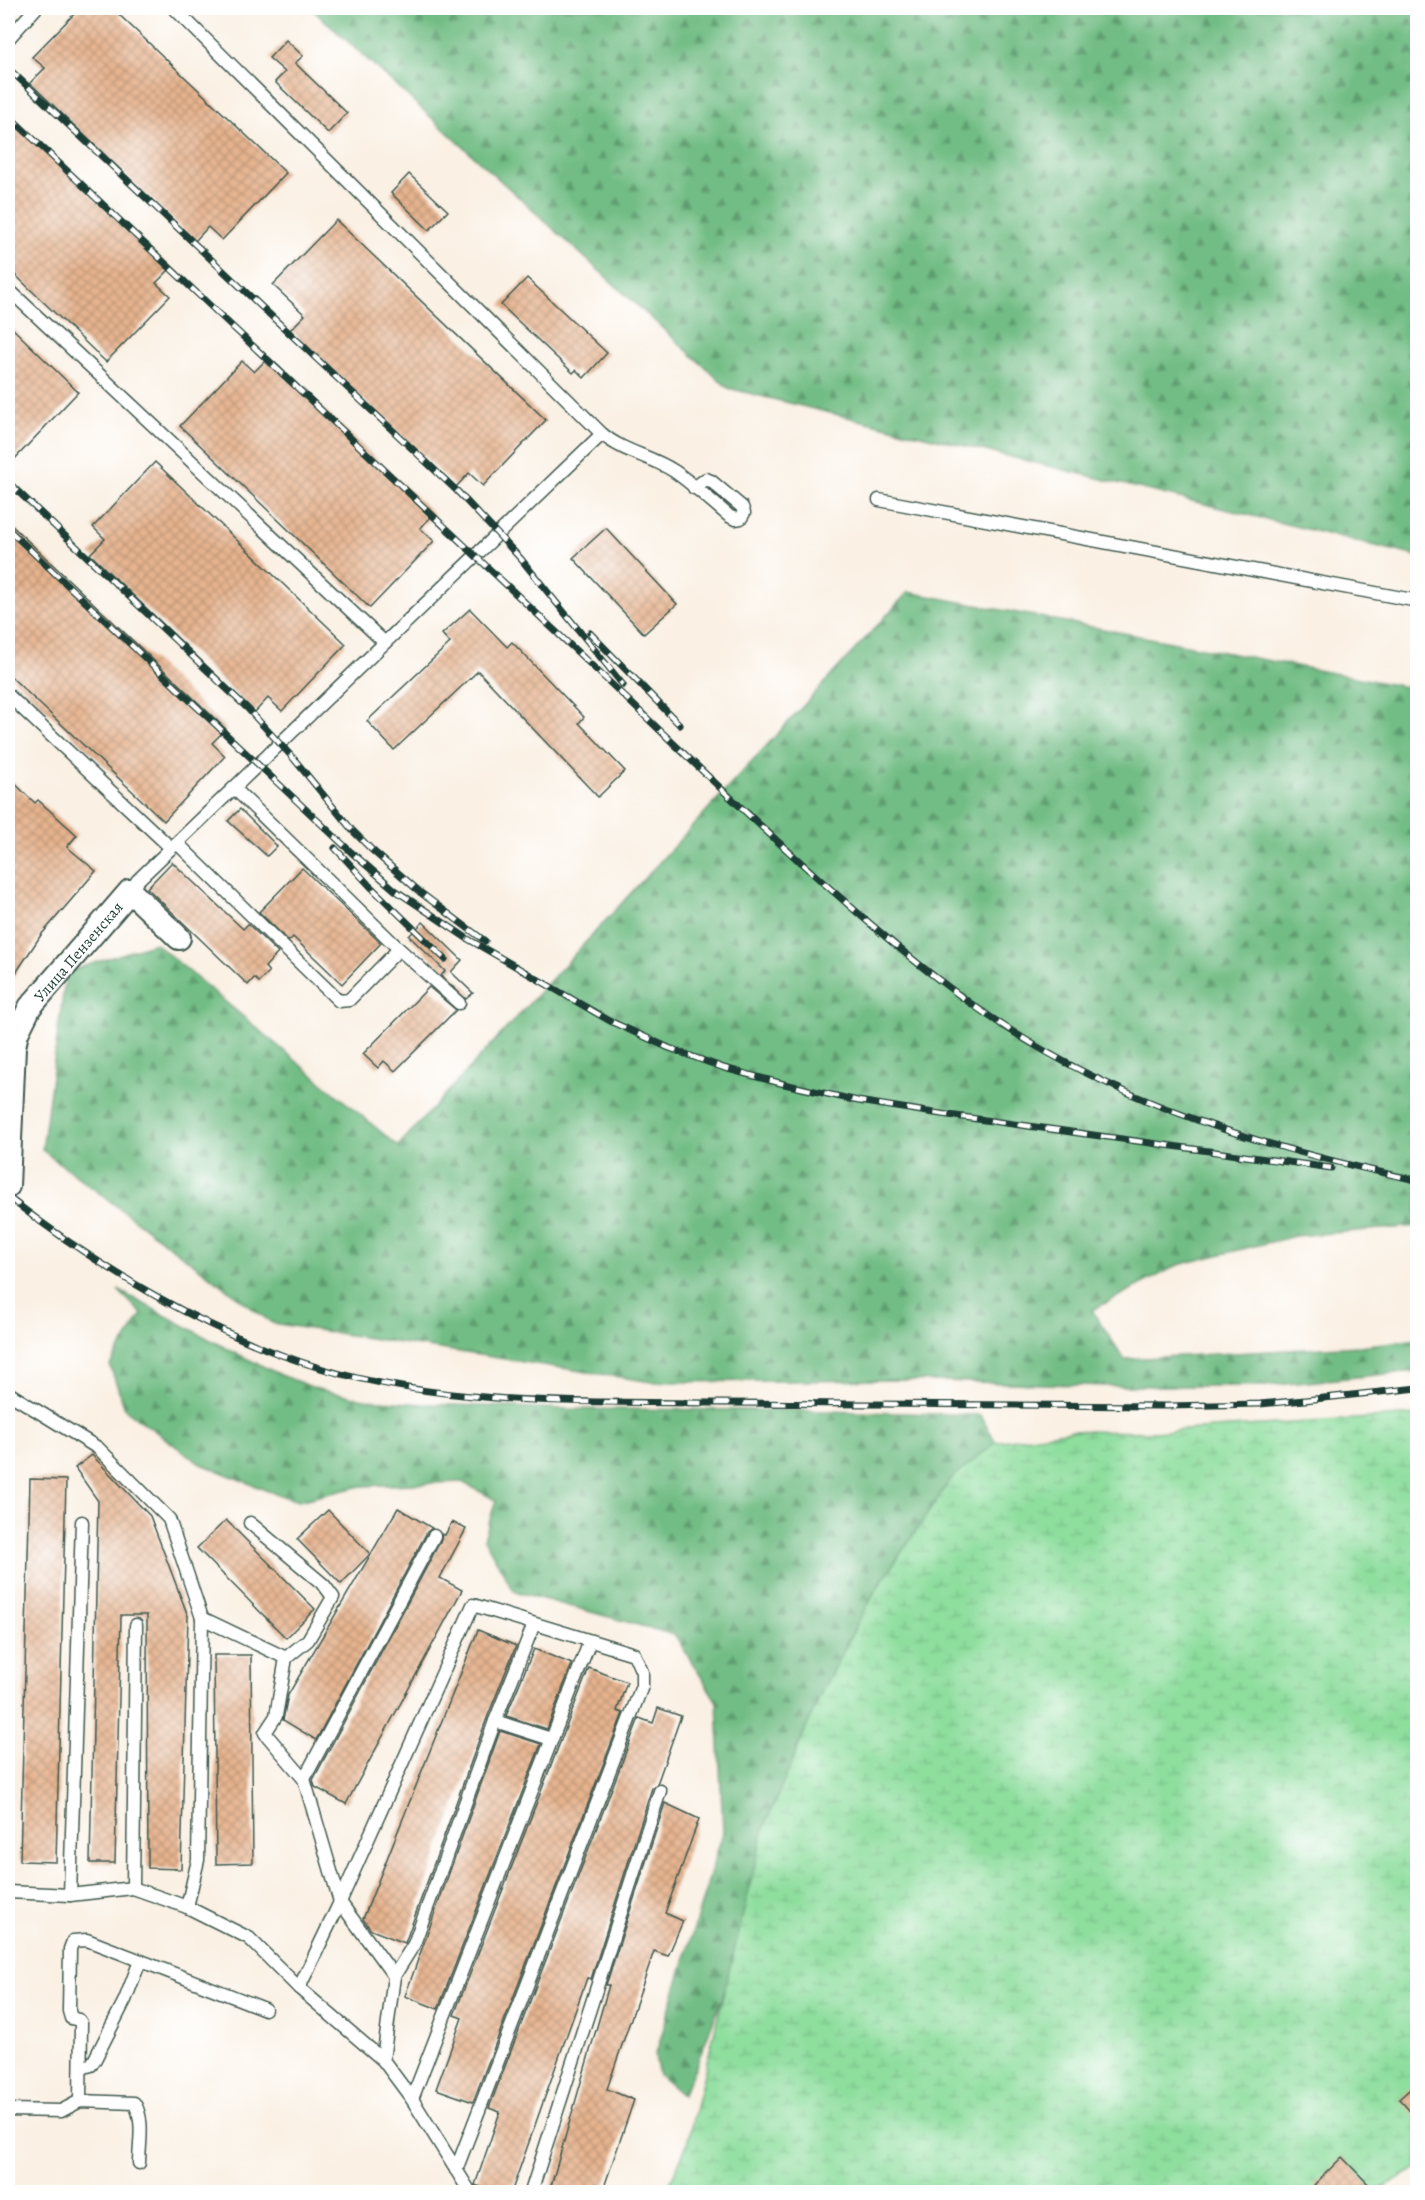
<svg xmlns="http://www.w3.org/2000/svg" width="1425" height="2200" font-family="Alegreya,serif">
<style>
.forest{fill:url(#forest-firs);stroke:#487d5c;stroke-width:1.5}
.wetland{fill:url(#wetland-marsh);stroke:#568e69;stroke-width:1.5}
.building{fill:url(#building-cross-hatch)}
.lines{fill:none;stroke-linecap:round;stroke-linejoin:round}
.service-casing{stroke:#40584e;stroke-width:15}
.minor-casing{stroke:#40584e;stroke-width:26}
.service{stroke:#fff;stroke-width:12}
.minor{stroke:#fff;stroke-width:22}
.rail-casing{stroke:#1f3d34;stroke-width:7}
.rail{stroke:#fff;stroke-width:4.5;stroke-dasharray:14;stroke-linecap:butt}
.labels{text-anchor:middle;stroke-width:5;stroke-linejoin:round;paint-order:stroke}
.street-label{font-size:16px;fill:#1f3d34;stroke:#fff}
</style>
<defs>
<pattern id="forest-firs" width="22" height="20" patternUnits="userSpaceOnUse" patternTransform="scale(1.5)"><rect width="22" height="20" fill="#72bd85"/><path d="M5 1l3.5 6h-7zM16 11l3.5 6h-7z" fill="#5d9b6e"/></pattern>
<pattern id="wetland-marsh" width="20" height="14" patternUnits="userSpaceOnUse" patternTransform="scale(1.5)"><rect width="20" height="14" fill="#8ede9e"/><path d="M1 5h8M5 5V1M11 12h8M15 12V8" fill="none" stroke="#7abf89"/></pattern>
<pattern id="building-cross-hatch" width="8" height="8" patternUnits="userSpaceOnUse" patternTransform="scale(1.5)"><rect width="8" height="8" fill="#e7b48f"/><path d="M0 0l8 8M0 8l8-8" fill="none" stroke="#bb9476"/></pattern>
</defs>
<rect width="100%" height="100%" fill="#fff"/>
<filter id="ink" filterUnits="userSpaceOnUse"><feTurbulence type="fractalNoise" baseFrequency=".0167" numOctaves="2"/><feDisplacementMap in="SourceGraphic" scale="12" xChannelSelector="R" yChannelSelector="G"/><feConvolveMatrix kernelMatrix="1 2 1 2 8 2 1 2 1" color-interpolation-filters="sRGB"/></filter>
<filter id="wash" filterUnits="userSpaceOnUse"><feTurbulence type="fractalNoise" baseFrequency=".008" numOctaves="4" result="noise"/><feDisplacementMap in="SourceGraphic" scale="24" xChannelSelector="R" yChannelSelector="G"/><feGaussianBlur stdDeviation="1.35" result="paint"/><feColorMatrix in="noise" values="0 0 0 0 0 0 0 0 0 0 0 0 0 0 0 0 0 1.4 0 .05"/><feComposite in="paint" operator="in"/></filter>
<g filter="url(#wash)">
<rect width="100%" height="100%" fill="#faf0e3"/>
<g class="forest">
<polygon points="311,8 1417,8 1417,556 728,388"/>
<polygon points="908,592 1417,689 1417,1226 1295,1236 1178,1265 1092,1310 1124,1359 1360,1346 1417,1339 1417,1371 1266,1386 1113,1386 901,1380 652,1382 272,1323 42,1150 66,972 155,943 398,1146"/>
<polygon points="118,1290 233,1352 281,1375 317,1389 369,1400 423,1404 567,1409 784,1410 980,1415 996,1442 951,1479 874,1593 823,1689 764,1828 728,1983 696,2066 682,2095 659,2075 655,2057 723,1832 717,1702 675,1635 514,1591 484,1539 496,1500 462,1482 361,1486 298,1501 268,1491 199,1463 125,1409 110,1365 142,1314"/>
</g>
<polygon class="wetland" points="1417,1415 1417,2168 1374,2192 666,2192 687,2144 764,1828 823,1689 874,1593 951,1479 996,1442 1072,1431 1153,1432"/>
<g id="blocks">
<g class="building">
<polygon points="80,8 112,8 286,173 222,240 208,227 195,241 30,83 45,68 32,57"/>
<polygon points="286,40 303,56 295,63 347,113 328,133 275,82 285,72 269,58"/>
<polygon points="8,114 170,269 156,283 170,296 106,362 8,268"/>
<polygon points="409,174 448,211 429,230 391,193"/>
<polygon points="336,220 546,420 483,486 469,473 456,487 290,330 305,315 273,285"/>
<polygon points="527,278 607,353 584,378 576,370 573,373 501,305"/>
<polygon points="8,324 78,392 8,466"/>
<polygon points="269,357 434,514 420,528 434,541 370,608 180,426 242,361 254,372"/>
<polygon points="155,462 346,644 282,711 268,698 255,712 90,554 105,539 93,527"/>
<polygon points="8,522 226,729 212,743 225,756 164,821 8,674"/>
<polygon points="606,528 677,604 644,634 573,558"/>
<polygon points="470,609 507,647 512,642 584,717 579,723 625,771 598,797 478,671 394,750 367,721 450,643 442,634"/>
<polygon points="8,777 35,803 38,800 77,835 67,847 96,871 41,935 8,985"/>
<polygon points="240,809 277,846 267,856 228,821"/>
<polygon points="172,862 243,929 248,924 278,953 265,967 269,972 259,982 254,978 248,985 147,888"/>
<polygon points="302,868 381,943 342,984 293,937 289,941 259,912"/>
<polygon points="423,922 462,960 451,972 473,993 466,999 441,976 445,971 409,936"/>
<polygon points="429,987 456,1010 395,1071 384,1061 378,1068 363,1054"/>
<polygon points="92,1455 150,1516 188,1616 181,1869 148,1868 147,1615 121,1615 115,1863 90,1863 98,1501 75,1468"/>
<polygon points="30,1479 66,1480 56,1862 20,1861"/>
<polygon points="398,1508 432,1528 427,1532 316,1740 283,1720 288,1695"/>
<polygon points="328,1510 370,1554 341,1584 297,1539"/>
<polygon points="226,1520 315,1609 286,1638 197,1548"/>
<polygon points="452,1522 466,1529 440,1578 462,1590 346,1804 315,1787 313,1780 441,1540 442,1534 445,1535"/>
<polygon points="478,1630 516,1646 487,1718 405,1943 371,1930 363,1919"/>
<polygon points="534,1649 572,1664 547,1729 506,1716"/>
<polygon points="214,1655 251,1655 253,1863 216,1864"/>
<polygon points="589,1668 627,1682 617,1711 623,1713 473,2102 436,2089 462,2018 454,2015"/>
<polygon points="658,1708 681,1716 657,1784 652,1788 591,1979 587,1978 511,2193 497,2193 475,2185 500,2112 489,2108 639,1718 653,1723"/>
<polygon points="500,1731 541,1744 438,2009 405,1996"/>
<polygon points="665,1803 699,1819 665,1913 683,1921 668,1956 654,1951 607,2089 634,2100 602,2193 549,2193 609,1985 606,1985"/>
<polygon points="1418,2082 1418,2120 1399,2099"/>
<polygon points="1342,2157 1377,2193 1322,2193 1314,2185"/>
</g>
</g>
</g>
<g filter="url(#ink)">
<use href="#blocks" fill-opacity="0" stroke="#40584e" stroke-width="1.5"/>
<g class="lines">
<g class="service-casing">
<g id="service">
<path d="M174 8 602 434C623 452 651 456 674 471 693 484 711 501 729 516L735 519 741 518 744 513 742 507 711 481 706 479 694 488"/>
<polyline points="8,39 36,8"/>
<polyline points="8,289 384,642"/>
<polyline points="879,500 1418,601"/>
<polyline points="8,695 171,848"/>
<polyline points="234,788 399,949 459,1003"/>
<polyline points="177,843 339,1001 349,1000 399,949"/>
<polyline points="130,891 138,880 602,434"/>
<polyline points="8,1393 98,1448 169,1519 202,1618 198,1860 187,1907"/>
<polyline points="250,1523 324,1585 333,1597 308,1640 286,1658 276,1716 265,1733 304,1779 340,1902 394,1976 383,2060"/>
<polyline points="202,1618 286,1658"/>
<polyline points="495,1721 551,1739"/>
<polyline points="304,1779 434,1536"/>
<polyline points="133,1888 136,1625"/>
<polyline points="8,1892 70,1895 133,1888 187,1907 249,1938 299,1988 383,2060 412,2099 470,2192"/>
<polyline points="70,1895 82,1522"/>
<polyline points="394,1976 414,1944 495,1721 534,1624"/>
<polyline points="299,1988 340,1902 473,1605 634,1654 642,1672 642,1686 456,2170"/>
<polyline points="81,2068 91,2065 95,2059 125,2000 140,1961"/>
<polyline points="412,2099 590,1641"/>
<polyline points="80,2101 81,2023 79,2020 71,2018 69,2011 70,1949 73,1941 87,1940 265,2009"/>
<path d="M8 2110 61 2111 80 2101 134 2103C145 2119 139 2145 139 2163"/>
<polyline points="531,2192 660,1791"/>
</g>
</g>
<g class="minor-casing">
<g id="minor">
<path id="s1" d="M8 1186 14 1047 17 1033 30 1007 130 891 179 938"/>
</g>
</g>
<use href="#service" class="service"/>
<use href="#minor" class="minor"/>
<g class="rail-casing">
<g id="rail">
<polyline points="8,68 457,491 521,559 623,685"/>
<path d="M8 115C207 303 406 490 605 678 683 752 760 828 842 899 905 955 970 1008 1043 1050 1158 1116 1288 1153 1416 1180"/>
<polyline points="8,482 247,708 294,759 352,830 372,850 421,893 485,941"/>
<polyline points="8,529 351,852 395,890 468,939 610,1021 669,1048 724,1068 784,1084 858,1101 934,1113 1331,1168"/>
<polyline points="590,633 680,725"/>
<polyline points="335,848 370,886 445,959"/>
<path d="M8 1197C97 1267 211 1335 320 1368 445 1406 588 1402 718 1403 868 1404 1017 1405 1167 1406L1260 1404 1305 1400 1418 1388"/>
</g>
</g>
<use href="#rail" class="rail"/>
</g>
</g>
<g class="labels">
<g class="street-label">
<text dy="6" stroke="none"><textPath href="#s1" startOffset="256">Улица Пензенская</textPath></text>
</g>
</g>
<rect width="1425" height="2200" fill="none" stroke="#fff" stroke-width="30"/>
</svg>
